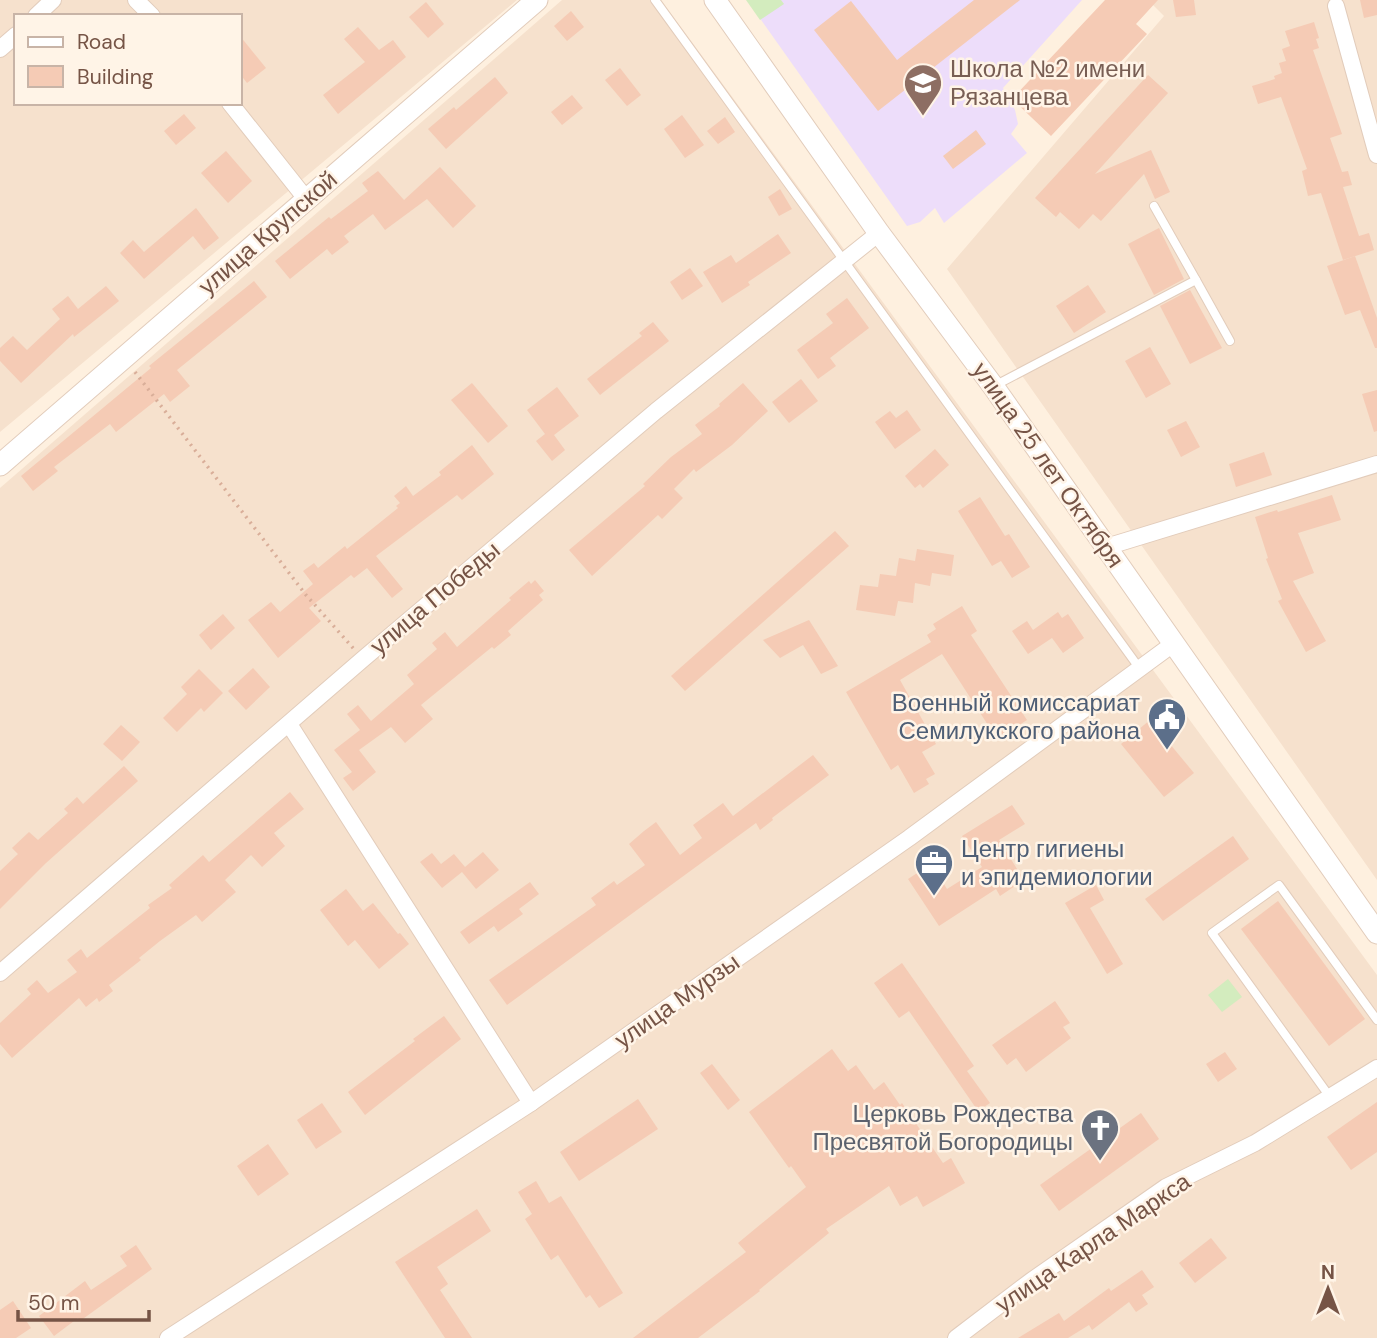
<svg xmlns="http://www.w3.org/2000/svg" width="1377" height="1338" font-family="'DM Sans',sans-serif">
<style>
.residential{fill:#f6e1cd;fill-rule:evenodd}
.education{fill:#edddfa}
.green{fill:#d3ecbe}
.building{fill:#f5cbb5}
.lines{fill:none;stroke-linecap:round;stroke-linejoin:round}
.service-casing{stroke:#e2ccbb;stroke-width:10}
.minor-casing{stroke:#e2ccbb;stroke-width:18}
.tertiary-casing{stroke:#e2ccbb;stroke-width:23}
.path{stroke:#d9ae99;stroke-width:3.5;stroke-dasharray:2 5;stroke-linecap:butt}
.service{stroke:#fff;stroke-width:8}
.minor{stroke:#fff;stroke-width:16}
.tertiary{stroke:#fff;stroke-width:21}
.labels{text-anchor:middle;stroke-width:5;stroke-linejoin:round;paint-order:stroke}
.education-label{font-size:24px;fill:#785e54;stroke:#fff4e7;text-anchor:start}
.street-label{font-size:24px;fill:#765446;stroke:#fff4e7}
.service-label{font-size:24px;fill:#4e5e75;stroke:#fff4e7;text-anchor:end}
.worship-label{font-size:24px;fill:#5b616d;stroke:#fff4e7;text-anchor:end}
</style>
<rect width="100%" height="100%" fill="#fef0df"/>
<g class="residential">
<path d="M0 0H517L0 432ZM16 16H240V103H16Z"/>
<polygon points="562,0 661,0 1377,975 1377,1338 0,1338 0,488"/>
<polygon points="1148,0 1377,0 1377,880 947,269 1164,16"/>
</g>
<polygon class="education" points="747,0 1082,0 1003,88 1015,110 1018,124 1011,134 1027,153 944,223 935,208 920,222 907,226"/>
<g class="green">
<polygon points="746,0 781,0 784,4 760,20"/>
<polygon points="1228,979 1242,997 1222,1012 1208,995"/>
</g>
<g class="building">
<polygon points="974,0 1020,0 878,111 814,30 851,1 897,60"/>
<polygon points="1105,0 1158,0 1136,24 1147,34 1051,136 1012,99"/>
<polygon points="1173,0 1194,0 1196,15 1176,17"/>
<polygon points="1360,0 1377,0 1377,15 1364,18"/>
<polygon points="426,2 444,24 428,38 409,17"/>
<polygon points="571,11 584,27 567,41 554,26"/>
<polygon points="1314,22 1319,38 1316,39 1319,48 1313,50 1342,134 1330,138 1342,172 1348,171 1352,185 1343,187 1359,236 1369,233 1374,250 1343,260 1321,193 1308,196 1302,171 1307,169 1281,97 1258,104 1252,86 1275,79 1274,76 1282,73 1279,63 1286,61 1282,49 1290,46 1285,31"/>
<polygon points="358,27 379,50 393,40 406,57 338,114 323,95 365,62 344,39"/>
<polygon points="240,36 266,68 247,83 240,74"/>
<polygon points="620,68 641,95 627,106 605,80"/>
<polygon points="1148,75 1168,93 1095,174 1151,150 1170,192 1155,199 1144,174 1101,221 1093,214 1079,229 1060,212 1056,217 1035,198"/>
<polygon points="495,77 508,93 446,149 428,129 454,107 456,110"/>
<polygon points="572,95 583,108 562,125 551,112"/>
<polygon points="184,114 196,128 176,145 164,131"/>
<polygon points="682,115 704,145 685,158 664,129"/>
<polygon points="725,117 735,132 718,144 707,131"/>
<polygon points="976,130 986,144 953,169 943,156"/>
<polygon points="226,151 252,181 228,203 201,173"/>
<polygon points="440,167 476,206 453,228 427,199 385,230 373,214 344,236 349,242 332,255 327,249 290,279 275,261 329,217 331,219 368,191 362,183 378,171 404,200"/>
<polygon points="780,189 792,209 779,216 768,197"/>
<polygon points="196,208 219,238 204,250 193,236 144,279 120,253 133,240 144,252"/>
<polygon points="1159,228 1184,279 1154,295 1128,244"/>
<polygon points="778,234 791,253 748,282 750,285 722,303 703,272 731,255 736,263"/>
<polygon points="1355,256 1377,318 1377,348 1375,348 1360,310 1345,315 1327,266"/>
<polygon points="690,268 703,286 682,300 670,282"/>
<polygon points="254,281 267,297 177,370 190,386 170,402 164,394 116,432 110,424 54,467 58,471 33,491 21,476 151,368 149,366"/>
<polygon points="1088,285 1106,312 1074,333 1056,306"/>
<polygon points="106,286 119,301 74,337 73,334 21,383 0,361 0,348 13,336 27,350 60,319 52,309 68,296 78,309"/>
<polygon points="1190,290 1222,348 1190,364 1160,306"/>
<polygon points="847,298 869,328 830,358 836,366 818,379 797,350 833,323 826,314"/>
<polygon points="653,322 669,341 600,395 587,379 642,336 639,333"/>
<polygon points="1150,347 1171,384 1146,398 1125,361"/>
<polygon points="801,379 818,401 789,423 772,402"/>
<polygon points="472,383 508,426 488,443 451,400"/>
<polygon points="743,383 768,411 732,445 696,472 694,469 674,489 683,498 662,519 658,515 592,576 569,550 645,486 643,484 671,457 702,434 695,425 720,406 719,404"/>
<polygon points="557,387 579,416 554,435 565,450 552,461 536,441 545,434 527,410"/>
<polygon points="1377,390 1377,431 1374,432 1362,394"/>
<polygon points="907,410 921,430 895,449 875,422 890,411 896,418"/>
<polygon points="1186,421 1200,447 1181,457 1167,430"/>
<polygon points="472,445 494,474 462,500 457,495 376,556 403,589 392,598 367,568 354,578 351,575 309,608 321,621 278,658 248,620 271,602 280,612 313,584 303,571 314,563 318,568 345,546 347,549 398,508 396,506 400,503 394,496 406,486 413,496 441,475 439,472"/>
<polygon points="935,449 949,465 923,488 920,484 915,488 905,476"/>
<polygon points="1264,452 1272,475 1236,487 1229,464"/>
<polygon points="1332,495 1341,520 1298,533 1314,573 1293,581 1326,641 1306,652 1278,601 1282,599 1266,559 1268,558 1255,517 1277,510 1278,512"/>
<polygon points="980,497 1005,536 1009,534 1030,567 1012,578 1001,561 992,566 958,511"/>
<polygon points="835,531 849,546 685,691 671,676"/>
<polygon points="917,549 954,555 951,576 932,573 930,586 915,583 913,603 898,601 895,616 856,610 860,585 878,587 880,574 896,576 899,558 915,561"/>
<polygon points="535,580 544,591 539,595 543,600 508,631 511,635 494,649 492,647 421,705 433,719 405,743 391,727 359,750 376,772 353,791 343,778 352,772 334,750 360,730 347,714 358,705 371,721 414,684 407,675 437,649 432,643 445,632 457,647 511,600 509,598 529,581 531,584"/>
<polygon points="962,606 977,631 971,635 1027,720 997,739 942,654 900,680 936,744 922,752 935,774 926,779 929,784 914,793 898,765 891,770 846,692 931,642 927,635 936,629 933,624"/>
<polygon points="1058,612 1062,618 1068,614 1084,638 1063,653 1052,638 1028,654 1012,631 1027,621 1033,630"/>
<polygon points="223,614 235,628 211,650 199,635"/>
<polygon points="809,620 838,666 821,674 803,645 780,658 763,640"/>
<polygon points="253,668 270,687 246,710 228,691"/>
<polygon points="199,669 223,693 204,712 201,708 177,732 163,718 187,694 181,687"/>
<polygon points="1150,720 1194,773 1164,797 1121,744"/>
<polygon points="121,725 140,742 122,761 103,744"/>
<polygon points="813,755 829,775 772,818 773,820 760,830 756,823 507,1005 489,980 596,905 591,898 614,881 617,885 645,865 629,844 644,831 656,822 680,855 702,838 693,825 723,803 733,816"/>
<polygon points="124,766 138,781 46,863 0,909 0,871 18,854 12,848 29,832 38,840 68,813 64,809 77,797 83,804"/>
<polygon points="290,792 304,809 274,833 285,846 262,867 251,855 225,880 236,892 202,922 196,915 160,941 139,958 141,960 109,985 113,991 99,1002 97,998 86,1007 79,998 12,1058 0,1044 0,1023 31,994 27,989 37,980 48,993 77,972 67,960 81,949 87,958 150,908 148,905 172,888 169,885 203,855 209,862"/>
<polygon points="1012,805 1025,824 999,840 1024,880 1000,896 996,889 939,926 908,879 931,864 947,889 982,867 962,836"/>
<polygon points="1233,836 1249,859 1163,921 1145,899"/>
<polygon points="483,852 499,870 476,889 462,872 442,888 420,862 432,853 441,864 454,854 465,867"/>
<polygon points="530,882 539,894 519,909 523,914 498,932 494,926 469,944 460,932"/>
<polygon points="1096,885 1104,900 1090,908 1123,964 1107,974 1065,903"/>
<polygon points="346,889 363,911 373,903 398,934 400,933 409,944 379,969 355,940 348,946 320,910"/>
<polygon points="1278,901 1365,1019 1329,1046 1241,929"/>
<polygon points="902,963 974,1066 967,1071 990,1103 978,1111 909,1011 899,1018 874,983"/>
<polygon points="1055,1001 1070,1023 1063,1027 1071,1038 1026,1072 1016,1058 1007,1065 992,1045"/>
<polygon points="444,1016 461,1039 365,1115 348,1092 415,1041 413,1039"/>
<polygon points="832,1049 848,1071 856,1065 874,1090 884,1082 900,1105 902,1103 943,1163 951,1158 965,1183 923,1207 917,1196 900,1206 889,1186 826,1229 829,1233 759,1290 760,1291 698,1338 633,1338 746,1252 738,1243 806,1187 791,1166 789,1168 749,1112"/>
<polygon points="1225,1052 1237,1069 1218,1082 1206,1064"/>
<polygon points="712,1064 740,1100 728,1110 700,1073"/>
<polygon points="638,1099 658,1129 579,1181 560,1152"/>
<polygon points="1377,1102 1377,1152 1351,1170 1327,1137"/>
<polygon points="322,1103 342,1132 316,1149 297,1120"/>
<polygon points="1141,1113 1159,1139 1059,1211 1040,1185"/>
<polygon points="268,1144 289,1174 258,1196 237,1166"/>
<polygon points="536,1181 549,1203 561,1196 623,1293 599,1308 590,1295 586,1298 558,1255 551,1260 525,1219 532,1214 518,1192"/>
<polygon points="477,1209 491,1231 437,1267 448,1284 440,1290 472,1338 445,1338 395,1262"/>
<polygon points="1211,1238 1227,1258 1195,1283 1179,1263"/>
<polygon points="136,1245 152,1269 80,1321 78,1318 54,1336 39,1316 85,1281 91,1290 127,1266 120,1256"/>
<polygon points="1142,1270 1154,1287 1142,1295 1148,1304 1136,1312 1129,1302 1092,1330 1089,1325 1068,1338 1018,1338 1059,1313 1064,1321 1109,1288 1111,1291"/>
<polygon points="13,1301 31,1328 16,1338 0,1338 0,1310"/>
</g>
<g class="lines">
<g class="service-casing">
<g id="service">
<polyline points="655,0 1140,669"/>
<polyline points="1196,280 1230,341"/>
<polyline points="996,385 1196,280 1154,206"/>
<polyline points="1330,1097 1212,933 1279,885 1377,1020"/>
</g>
</g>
<g class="minor-casing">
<g id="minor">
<polyline points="136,0 152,16"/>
<polyline points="1336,6 1377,155"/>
<polyline points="36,16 53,0"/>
<polyline points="0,49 16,35"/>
<polyline points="230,103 307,200"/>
<polyline points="1106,547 1377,464"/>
<polyline points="289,724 531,1103"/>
<polyline points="0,973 363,659 656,411 879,233"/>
<polyline points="168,1338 531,1103 909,838 1173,644"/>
<polyline points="956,1338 1031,1281 1166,1187 1255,1143 1377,1068"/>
</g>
</g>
<g class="tertiary-casing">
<g id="tertiary">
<polyline points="715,0 879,233 993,386 1377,933"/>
<polyline points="0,465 537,0"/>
</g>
</g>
<polyline class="path" points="135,372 306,595 354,649"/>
<use href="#service" class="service"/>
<use href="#minor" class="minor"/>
<use href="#tertiary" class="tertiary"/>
</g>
<defs>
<g id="school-pin" transform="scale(2.0125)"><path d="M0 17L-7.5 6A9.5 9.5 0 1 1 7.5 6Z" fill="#8d6e63" stroke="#fff4e7"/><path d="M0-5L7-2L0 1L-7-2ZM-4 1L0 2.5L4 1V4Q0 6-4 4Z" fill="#fff"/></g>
<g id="civic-pin" transform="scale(2.0125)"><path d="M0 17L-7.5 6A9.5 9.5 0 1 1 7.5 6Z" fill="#5c6f8a" stroke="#fff4e7"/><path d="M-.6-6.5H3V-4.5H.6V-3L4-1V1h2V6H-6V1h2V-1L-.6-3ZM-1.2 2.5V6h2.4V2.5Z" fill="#fff"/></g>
<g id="office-pin" transform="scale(2.0125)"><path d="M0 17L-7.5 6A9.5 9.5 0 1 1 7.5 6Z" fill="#5c6f8a" stroke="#fff4e7"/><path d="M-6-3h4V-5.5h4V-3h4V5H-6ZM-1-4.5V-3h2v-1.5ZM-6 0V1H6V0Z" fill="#fff"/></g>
<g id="church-pin" transform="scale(2.0125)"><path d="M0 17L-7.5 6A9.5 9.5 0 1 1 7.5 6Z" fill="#6b7280" stroke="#fff4e7"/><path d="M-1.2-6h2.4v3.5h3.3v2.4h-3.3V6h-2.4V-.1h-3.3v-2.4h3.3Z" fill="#fff"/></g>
</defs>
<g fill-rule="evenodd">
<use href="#school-pin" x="923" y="83"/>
<use href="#civic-pin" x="1167" y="717"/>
<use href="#office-pin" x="934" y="863"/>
<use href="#church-pin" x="1100" y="1128"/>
</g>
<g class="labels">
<g class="education-label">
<text x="950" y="77">Школа №2 имени<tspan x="950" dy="28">Рязанцева</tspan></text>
</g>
<g class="street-label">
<text transform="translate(268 233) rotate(-41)" y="8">улица Крупской</text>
<text transform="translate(1048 465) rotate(55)" y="8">улица 25 лет Октября</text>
<text transform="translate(435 598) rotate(-40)" y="8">улица Победы</text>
<text transform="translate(677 1001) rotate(-35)" y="8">улица Мурзы</text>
<text transform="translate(1093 1243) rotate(-34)" y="8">улица Карла Маркса</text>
</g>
<g class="service-label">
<text x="1140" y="711">Военный комиссариат<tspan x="1140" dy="28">Семилукского района</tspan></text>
<text x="961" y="857" text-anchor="start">Центр гигиены<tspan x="961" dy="28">и эпидемиологии</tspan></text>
</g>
<g class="worship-label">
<text x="1073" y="1122">Церковь Рождества<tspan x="1073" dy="28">Пресвятой Богородицы</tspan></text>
</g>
</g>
<rect x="14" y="14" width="228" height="91" fill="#fff4e7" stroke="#c8b4a7" stroke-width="2"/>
<rect x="28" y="37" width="35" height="10" fill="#ffffff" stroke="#c8b4a7" stroke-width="2"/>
<text x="77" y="49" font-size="21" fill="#765446">Road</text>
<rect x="28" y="66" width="35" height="21" fill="#f5cbb5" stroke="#c8b4a7" stroke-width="2"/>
<text x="77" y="84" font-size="21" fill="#765446">Building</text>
<g transform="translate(1328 1289)" stroke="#fff4e7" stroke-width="5" paint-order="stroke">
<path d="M0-5L12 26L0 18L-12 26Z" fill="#765446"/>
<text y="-10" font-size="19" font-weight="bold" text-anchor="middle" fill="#765446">N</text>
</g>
<path d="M18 1310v10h131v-10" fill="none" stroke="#765446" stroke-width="3.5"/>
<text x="28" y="1310" font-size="21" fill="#765446" stroke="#fff4e7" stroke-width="5" paint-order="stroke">50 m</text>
</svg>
